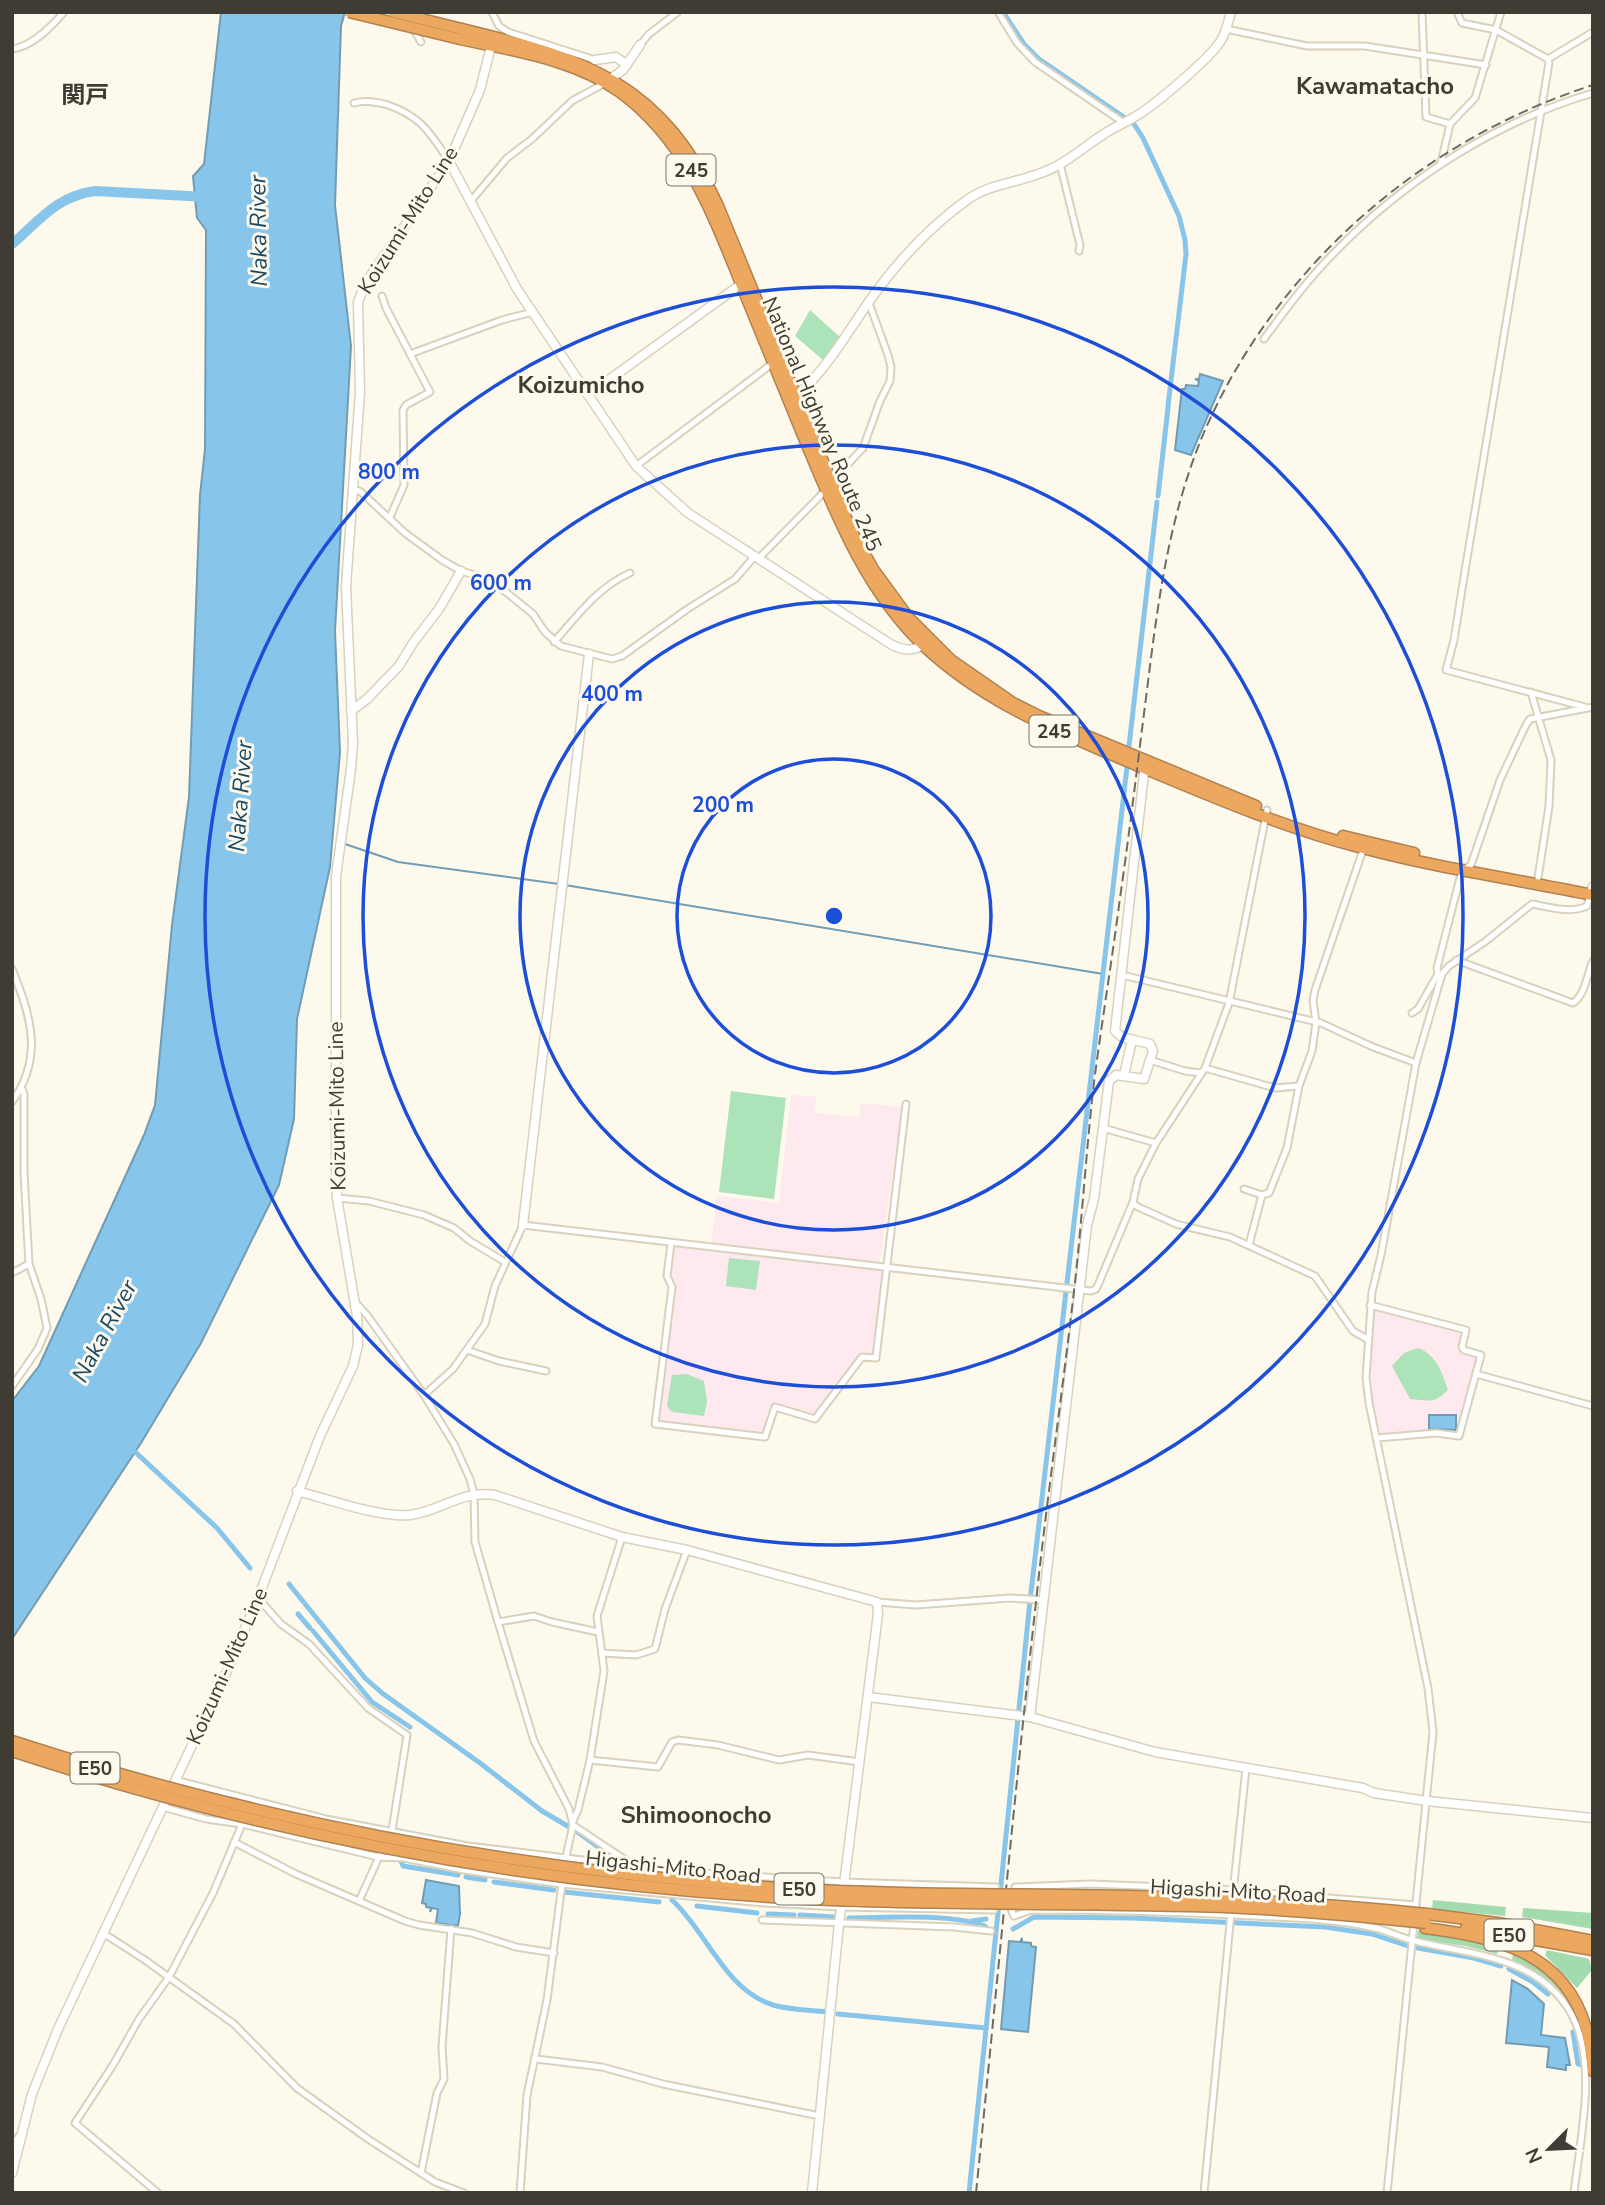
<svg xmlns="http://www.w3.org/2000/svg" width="1605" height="2205" font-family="'Nunito Sans','Noto Sans JP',sans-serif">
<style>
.education{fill:#fee9ef}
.green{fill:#ade3b8}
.forest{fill:#a3daae}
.water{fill:#87c5ea;stroke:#719cb3;stroke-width:2}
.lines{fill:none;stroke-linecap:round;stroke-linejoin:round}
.stream{stroke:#719cb3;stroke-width:2}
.canal{stroke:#87c5ea;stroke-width:5}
.river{stroke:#87c5ea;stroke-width:10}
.street-casing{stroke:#d8d1bc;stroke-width:9}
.secondary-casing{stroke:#d8d1bc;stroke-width:11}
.highway-casing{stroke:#b08251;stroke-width:13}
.street{stroke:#fff;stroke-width:5}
.secondary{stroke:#fff;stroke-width:8}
.highway{stroke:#eda860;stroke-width:10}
.rail{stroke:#6e6b62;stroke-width:2;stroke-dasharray:10 5;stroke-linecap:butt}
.highway-bridge-casing{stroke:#b08251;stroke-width:13;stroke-linecap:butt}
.highway-bridge{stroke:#eda860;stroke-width:10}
.ring{fill:none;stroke:#1d4ed8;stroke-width:3.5}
.labels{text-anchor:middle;stroke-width:6;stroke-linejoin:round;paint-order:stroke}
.shield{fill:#fef9ed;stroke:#78756c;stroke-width:2}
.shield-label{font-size:19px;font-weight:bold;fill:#3f3c34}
.street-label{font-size:21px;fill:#3f3c34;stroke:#fef9ed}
.water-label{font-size:23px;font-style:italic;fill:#184862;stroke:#fef9ed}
.quarter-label{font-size:24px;font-weight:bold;fill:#3f3c34;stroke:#fef9ed}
.centre{fill:#1d4ed8;stroke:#fef9ed;stroke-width:3.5}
.ring-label{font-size:21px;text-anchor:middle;font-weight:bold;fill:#1d4ed8;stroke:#fef9ed;stroke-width:6;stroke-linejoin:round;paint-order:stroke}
</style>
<rect width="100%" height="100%" fill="#fef9ed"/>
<g class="education">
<polygon points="791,1095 816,1096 815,1113 859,1117 861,1103 902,1107 880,1262 711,1244 717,1196 779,1203"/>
<polygon points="676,1245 881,1269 883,1274 874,1353 871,1355 859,1354 815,1416 774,1403 764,1432 760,1434 659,1421 675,1286 671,1275 673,1247"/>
<polygon points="1375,1309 1463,1331 1460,1348 1478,1357 1459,1433 1390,1435 1378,1432 1374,1421 1369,1357 1372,1311"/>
</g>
<g class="green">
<polygon points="810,310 841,338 824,361 795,336"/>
<polygon points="731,1091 786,1098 774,1199 719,1192"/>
<polygon points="729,1258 760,1261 756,1290 726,1286"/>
<path d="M1418 1348C1437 1355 1442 1373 1448 1390 1433 1405 1429 1400 1410 1399L1392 1366 1404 1353Z"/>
<polygon points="687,1374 704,1381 707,1402 704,1416 672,1412 667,1406 672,1375"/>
</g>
<g class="forest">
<polygon points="1433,1900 1506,1907 1505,1916 1432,1909"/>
<polygon points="1523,1908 1593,1913 1593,1929 1522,1917"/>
<polygon points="1418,1931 1468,1939 1499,1947 1497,1954 1466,1946 1417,1939"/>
<polygon points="1547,1950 1589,1959 1592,1970 1577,1988 1545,1955"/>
<path d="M1513 1954C1541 1964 1560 1985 1574 2011L1549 1982 1512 1960Z"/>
</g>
<g class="water">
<polygon points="221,12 345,12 341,26 335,205 351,346 335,631 340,752 330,867 297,1019 294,1119 279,1185 201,1343 141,1443 12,1639 12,1401 39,1366 144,1135 155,1105 172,925 189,797 200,495 205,449 206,230 197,218 193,176 204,164"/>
<polygon points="1200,374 1223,381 1191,455 1175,450 1182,389 1185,389 1186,385 1198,386 1199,381 1195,379 1199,379"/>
<polygon points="1429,1415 1456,1415 1456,1430 1429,1429"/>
<polygon points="426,1880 459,1886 460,1914 458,1926 436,1923 438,1909 432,1908 430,1912 431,1908 426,1907 426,1904 422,1903"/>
<polygon points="1022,1938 1022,1942 1031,1943 1031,1946 1036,1947 1028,2032 1001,2029 1009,1941 1020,1942"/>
<polygon points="1512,1980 1528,1989 1544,2004 1541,2035 1565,2038 1570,2065 1566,2065 1566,2070 1547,2067 1549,2047 1506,2043"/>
</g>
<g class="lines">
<g class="stream">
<polyline points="345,844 398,862 559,884"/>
<polyline points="565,885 1103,974"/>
</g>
<g class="canal">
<polyline points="1003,12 1024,44 1039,59 1134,124 1143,138 1179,216 1185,240 1186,254 1168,406"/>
<polyline points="1158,496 1168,408"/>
<polyline points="1129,746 1157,502"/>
<polyline points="132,1449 217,1528 250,1568"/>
<polyline points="289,1584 365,1678 382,1693 480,1763 542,1811 576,1831 651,1885"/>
<polyline points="298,1614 310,1628"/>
<polyline points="313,1631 372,1702 410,1727"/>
<polyline points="401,1861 403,1866 458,1875"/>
<polyline points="466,1877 485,1880"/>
<polyline points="494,1882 554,1890"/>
<polyline points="564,1892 659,1902"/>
<polyline points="1000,1894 1030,1601 1127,767"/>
<path d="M672 1900C707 1932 725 1990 773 2005 790 2010 809 2010 827 2012"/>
<polyline points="697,1906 757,1913"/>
<polyline points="768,1914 794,1915"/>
<polyline points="800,1915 834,1917"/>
<path d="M849 1918C890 1918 948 1913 985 1926"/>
<polyline points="972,1921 986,1919"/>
<polyline points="1013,1929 1034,1917 1134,1918 1325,1927 1372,1934 1408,1946"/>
<polyline points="1418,1948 1474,1958 1501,1966"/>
<polyline points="1509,1969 1533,1982 1548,1994"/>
<polyline points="838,2014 986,2028"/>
<polyline points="1573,2032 1578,2064 1581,2065"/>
<polyline points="969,2193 999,1903"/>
</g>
<path class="river" d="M12 244C40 220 57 196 95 191L207 197"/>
<g class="street-casing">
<g id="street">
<polyline points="492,12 499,26 508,32 595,60"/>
<polyline points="998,12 1017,43 1035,62 1124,123"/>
<polyline points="1422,12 1426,117 1450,124"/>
<polyline points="1457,12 1462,23 1496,30 1548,59 1549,63 1463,583 1454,640 1446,670 1585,707"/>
<polyline points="412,27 421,42"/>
<polyline points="1226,29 1307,46 1365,46 1486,65"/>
<polyline points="640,45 649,34 678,12"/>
<path d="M12 49C32 47 51 27 64 12"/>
<polyline points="1548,59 1593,32"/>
<path d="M354 103C366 100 376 102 388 105 422 117 430 133 449 161"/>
<polyline points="1441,163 1450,124 1475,98 1501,12"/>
<polyline points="1060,164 1080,245 1079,251"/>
<polyline points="470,202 507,158 532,139 572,101 605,83"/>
<polyline points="382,296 386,308 430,392 406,405 403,410 404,485 390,517"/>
<path d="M1264 339C1286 309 1308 279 1335 252 1405 180 1495 122 1593 93"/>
<polyline points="410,354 502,320 533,312"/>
<polyline points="636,466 773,363"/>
<polyline points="831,482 863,448 880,401 890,381 891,367 888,355 869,303"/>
<polyline points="354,489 361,492 405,533 442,560 461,571 491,580 533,614 545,632 561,646 612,659 622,656 686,610 735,579 755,556"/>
<polyline points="759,558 826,490"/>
<path d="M554 642C577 616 598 587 630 573"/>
<polyline points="1531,692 1551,760 1549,806 1538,878"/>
<path d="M1456 960 1573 1003C1586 994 1587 973 1593 961"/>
<path d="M12 969C31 1016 44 1057 12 1102"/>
<polyline points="1122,975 1321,1023 1373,1047 1416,1063"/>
<polyline points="1412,1013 1418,1009 1438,974 1437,968 1462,870 1471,865 1500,780 1526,725 1530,719 1593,707"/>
<polyline points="1150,1060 1185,1071 1201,1073"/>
<polyline points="1205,1068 1275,1088 1299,1086"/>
<polyline points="1103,1128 1156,1143 1138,1179 1133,1202 1136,1206 1176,1224 1230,1237 1315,1276 1353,1331 1367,1339"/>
<polyline points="1156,1143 1205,1068 1229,1003 1267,810"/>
<polyline points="1244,1189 1262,1195 1269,1193 1287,1148 1299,1086 1312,1051 1316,1023 1313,1000 1315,990 1364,847"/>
<polyline points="337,1198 369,1201 424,1215 454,1228 470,1241 505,1262"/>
<polyline points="671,1243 667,1276 672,1287 655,1424 765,1437 775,1407 815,1419 862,1357 876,1358 906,1104"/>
<polyline points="1249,1245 1262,1195"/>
<polyline points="12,1273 29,1264"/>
<polyline points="356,1303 367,1315 424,1395 454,1444 470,1479 474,1494 475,1542 498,1622 534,1741 569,1809 573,1825 564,1866"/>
<polyline points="1370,1305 1466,1330 1462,1347 1464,1350 1481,1355 1459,1436 1436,1433 1377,1438"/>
<polyline points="467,1350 499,1361 546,1371"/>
<polyline points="1476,1374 1593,1406"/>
<polyline points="12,1386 38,1349 47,1328 41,1299 29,1264 24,1173 24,1094 22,1089"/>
<polyline points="424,1395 453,1369 485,1324 495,1286 523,1225 1091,1291 1096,1289 1098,1285 1133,1202"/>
<polyline points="258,1598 281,1624 309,1644 368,1708 407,1735 392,1831"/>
<polyline points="877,1602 916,1605 1010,1598 1042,1600"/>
<polyline points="498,1622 534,1616 552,1622 598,1632"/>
<polyline points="602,1653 636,1655 655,1649 665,1609 687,1550"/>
<polyline points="590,1760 658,1767 672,1742 678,1740 718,1745 779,1760 808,1755 860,1762"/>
<polyline points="175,1780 326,1819 468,1846 607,1863 606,1872"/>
<polyline points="163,1807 206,1819 242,1824 378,1857 404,1858 464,1870 561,1884 765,1903 841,1907 994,1910"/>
<polyline points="573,1821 578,1810 590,1760 604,1671 597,1616 622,1537"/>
<polyline points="573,1825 639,1869 844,1882 996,1887"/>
<polyline points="234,1842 296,1874 405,1921 419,1925 472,1933 516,1947 554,1953"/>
<polyline points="1233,1893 1246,1768"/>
<polyline points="359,1901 384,1846"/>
<path d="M1416 1905 1218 1889 1091 1884 1015 1887 1011 1909 1014 1916 1031 1910C1105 1910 1179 1912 1253 1916 1294 1918 1335 1919 1375 1928 1389 1931 1401 1938 1415 1941 1472 1955 1540 1956 1572 2015 1598 2064 1580 2139 1574 2193"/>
<polyline points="762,1920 954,1927 991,1931"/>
<polyline points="103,1933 145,1960 234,2024 297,2088 368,2139 435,2182 464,2193"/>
<polyline points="536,2059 602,2067 663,2084 820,2116"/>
<polyline points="12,2145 19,2136"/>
<polyline points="421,2173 437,2093 444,2079 442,2047 451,1929"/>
<polyline points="158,2193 75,2123 113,2065 139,2019 169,1977 213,1893 243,1822"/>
<polyline points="520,2193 527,2095 547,2000 563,1876"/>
<polyline points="1204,2193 1231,1913"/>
<path d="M1387 2193 1433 1732 1428 1688 1369 1403 1366 1378 1372 1292 1381 1255 1416 1063 1442 974 1449 966 1486 941 1532 904C1550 907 1570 914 1587 906L1591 892"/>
</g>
</g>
<g class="secondary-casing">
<g id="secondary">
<polyline points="595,60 616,57 627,65"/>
<polyline points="607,81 623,70 640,45"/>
<path d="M449 161 517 289 636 466 688 513 892 645C905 651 916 652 927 641"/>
<polyline points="588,395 744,282"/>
<path d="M791 398C819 382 849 330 868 303 894 266 929 227 967 200 989 184 1016 183 1041 173 1065 165 1083 147 1104 134 1116 126 1129 121 1141 113 1159 101 1209 59 1220 42 1226 33 1228 23 1231 12"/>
<polyline points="351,711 367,699 399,666 413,643 439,609 461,571"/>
<polyline points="1592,889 1593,887"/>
<polyline points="1124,1075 1132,1040"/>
<polyline points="523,1225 589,654"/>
<path d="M297 1491C328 1499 380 1518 410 1515 442 1511 460 1490 495 1495L622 1537 687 1550 877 1602 878 1614 839 1924 812 2193"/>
<polyline points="868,1697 1030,1717 1155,1752 1363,1788 1374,1793 1427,1801 1593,1818"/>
<polyline points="1030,1717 1087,1225 1094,1199 1109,1081 1116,1075 1144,1079 1153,1051 1150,1044 1122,1037 1115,1031 1145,764"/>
<polyline points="12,2173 32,2094 58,2029 228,1669 258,1598 320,1436 353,1366 358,1345 357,1316 337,1198 336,1176 336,876 351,769 353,743 346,586 360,392 358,302 365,284 449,161 480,90 491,46"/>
</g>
</g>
<g class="highway-casing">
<g id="highway">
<path d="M462 29C586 59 661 82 718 206L852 532 873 569 908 617 951 660 1013 703 1039 716 1256 806"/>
<path d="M460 39C514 51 574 59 620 92 683 138 710 207 738 276 759 329 781 381 802 433 834 509 863 587 923 645 981 700 1050 728 1122 759 1199 791 1278 826 1359 847 1436 868 1515 879 1593 895"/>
<polyline points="1343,836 1414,853"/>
<polyline points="1427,1914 1498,1923 1593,1941"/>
<path d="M1425 1928C1494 1937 1564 1951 1586 2028 1590 2042 1591 2056 1593 2071"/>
<polyline points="1466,1928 1593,1950"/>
</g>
</g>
<use href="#street" class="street"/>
<use href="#secondary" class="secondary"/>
<use href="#highway" class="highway"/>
<path class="rail" d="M976 2193C996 1996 1014 1799 1036 1602 1047 1498 1062 1395 1074 1291 1082 1221 1086 1152 1094 1082 1102 1021 1112 960 1120 898 1130 829 1138 760 1147 690 1158 601 1169 514 1205 430 1278 265 1422 140 1593 85"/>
<g class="highway-bridge-casing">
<g id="highway-bridge">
<polyline points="349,12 460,39"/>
<polyline points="393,12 462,29"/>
<path d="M12 1741C261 1822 519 1871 781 1888 874 1894 967 1894 1061 1895 1184 1896 1305 1901 1427 1914"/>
<path d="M12 1751C262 1833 524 1883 787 1898 933 1906 1079 1902 1225 1907 1292 1910 1359 1916 1426 1923"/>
</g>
</g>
<use href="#highway-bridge" class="highway-bridge"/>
</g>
<g class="ring">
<circle cx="834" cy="916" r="157"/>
<circle cx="834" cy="916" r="314"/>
<circle cx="834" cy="916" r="471"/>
<circle cx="834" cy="916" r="629"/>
</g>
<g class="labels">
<g class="shield">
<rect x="666.5" y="154.5" width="49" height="31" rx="5"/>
<rect x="1029.5" y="715.5" width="49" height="31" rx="5"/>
<rect x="70.5" y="1752.5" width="49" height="31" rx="5"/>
<rect x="774.5" y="1873.5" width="49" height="31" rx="5"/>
<rect x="1484.5" y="1919.5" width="49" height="31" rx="5"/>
</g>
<g class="shield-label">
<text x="691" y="177">245</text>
<text x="1054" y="738">245</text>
<text x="95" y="1775">E50</text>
<text x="799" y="1896">E50</text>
<text x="1509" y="1942">E50</text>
</g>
<g class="street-label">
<text transform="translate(408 220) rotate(-58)" y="7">Koizumi-Mito Line</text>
<text transform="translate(822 424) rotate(67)" y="7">National Highway Route 245</text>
<text transform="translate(337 1106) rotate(-91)" y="7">Koizumi-Mito Line</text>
<text transform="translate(227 1666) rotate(-66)" y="7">Koizumi-Mito Line</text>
<text transform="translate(673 1867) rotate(6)" y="7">Higashi-Mito Road</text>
<text transform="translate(1238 1891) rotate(3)" y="7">Higashi-Mito Road</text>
</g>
<g class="water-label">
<text transform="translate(258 231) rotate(-91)" y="8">Naka River</text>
<text transform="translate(240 796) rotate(-86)" y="8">Naka River</text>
<text transform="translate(104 1331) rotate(-62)" y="8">Naka River</text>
</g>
<g class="quarter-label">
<text x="1375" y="94">Kawamatacho</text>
<text x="85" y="103">関戸</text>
<text x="581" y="393">Koizumicho</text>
<text x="696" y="1823">Shimoonocho</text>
</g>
</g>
<circle cx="834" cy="916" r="10" class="centre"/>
<g class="ring-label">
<text x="389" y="479">800 m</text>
<text x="501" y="590">600 m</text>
<text x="612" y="701">400 m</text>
<text x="723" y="812">200 m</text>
</g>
<rect width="1605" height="2205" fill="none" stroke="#3f3c34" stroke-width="28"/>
<g transform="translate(1549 2149) rotate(246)" stroke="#fef9ed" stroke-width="5" paint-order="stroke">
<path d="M0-5L12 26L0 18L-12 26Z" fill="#3f3c34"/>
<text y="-10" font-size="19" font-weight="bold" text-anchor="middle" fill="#3f3c34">N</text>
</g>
</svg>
